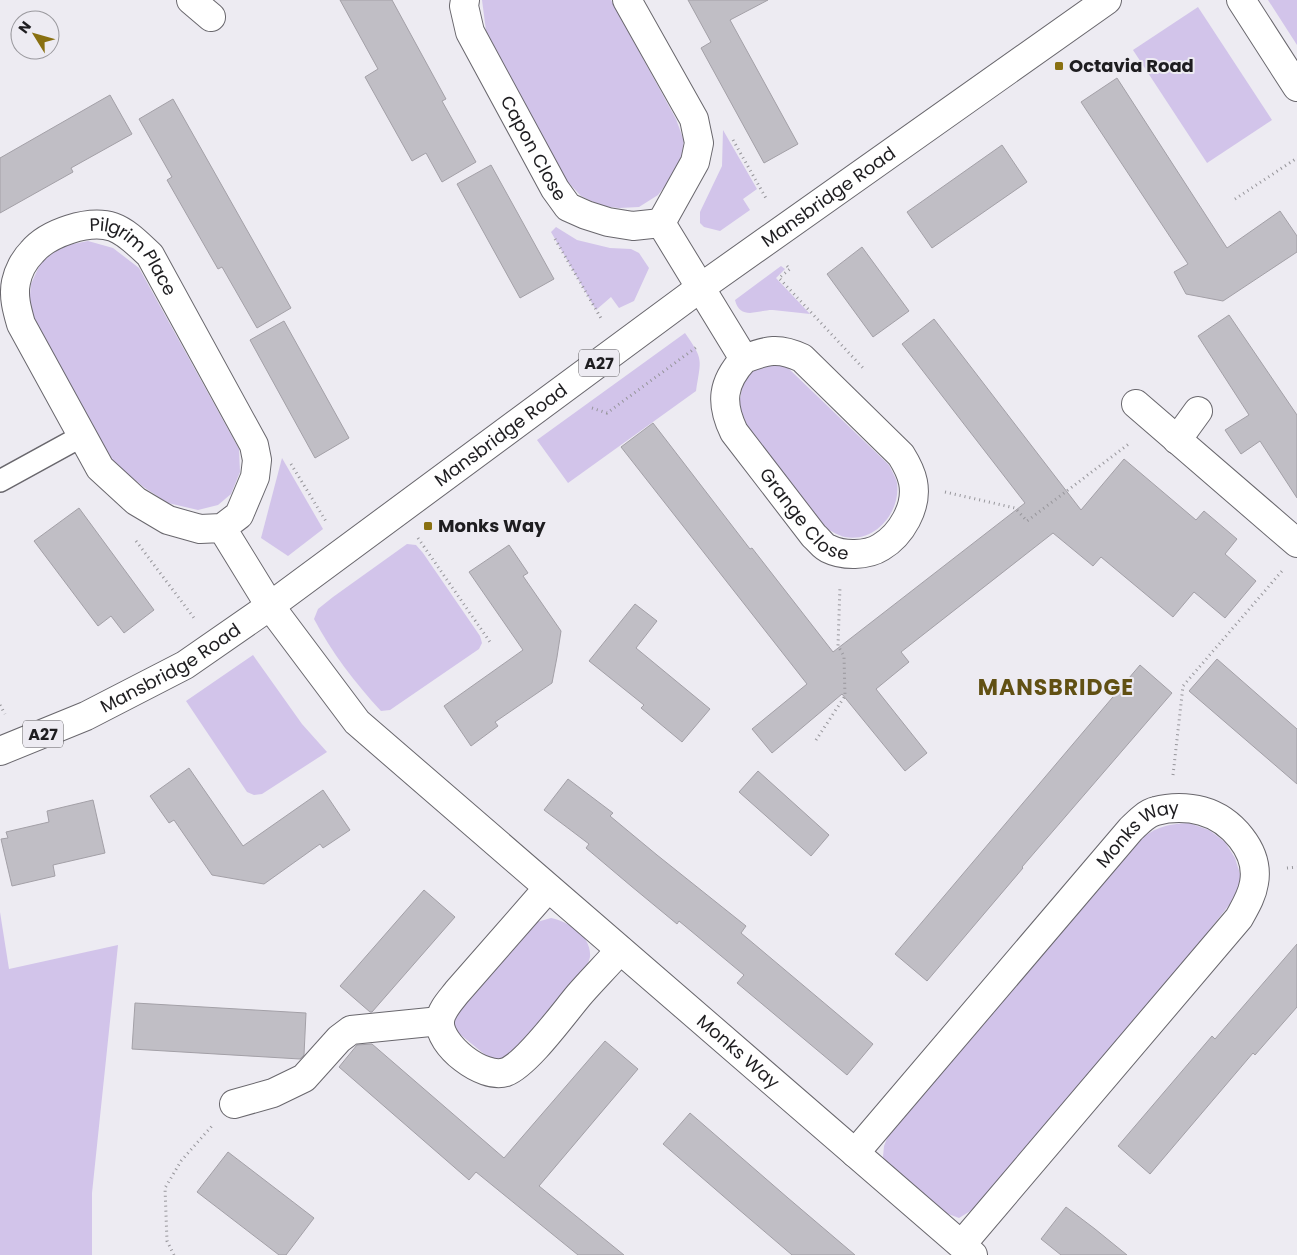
<svg xmlns="http://www.w3.org/2000/svg" width="1297" height="1255" font-family="Poppins,sans-serif">
<style>
.green{fill:#d2c4ea}
.building{fill:#c0bec5;stroke:#a3a0a7}
.lines{fill:none;stroke-linecap:round;stroke-linejoin:round}
.lane-casing{stroke:#69676d;stroke-width:24}
.street-casing{stroke:#69676d;stroke-width:30}
.primary-casing{stroke:#69676d;stroke-width:30}
.path{stroke:#96959a;stroke-width:3;stroke-dasharray:1 4;stroke-linecap:butt}
.lane{stroke:#fff;stroke-width:21}
.street{stroke:#fff;stroke-width:28}
.primary{stroke:#fff;stroke-width:28}
.poi-dot{fill:#897011;stroke:#edebf2;stroke-width:2}
.labels{text-anchor:middle;stroke-width:4;stroke-linejoin:round;paint-order:stroke}
.shield{fill:#edebf2;stroke:#5c5b5f;stroke-width:1}
.shield-label{font-size:16px;font-weight:bold;fill:#1e1d20}
.poi-label{font-size:18px;font-weight:bold;fill:#1e1d20;stroke:#edebf2;text-anchor:start}
.street-label{font-size:18px;fill:#1e1d20;stroke:#edebf2}
.district-label{font-size:22px;font-weight:bold;letter-spacing:1px;fill:#615013;stroke:#edebf2}
</style>
<rect width="100%" height="100%" fill="#edebf2"/>
<g class="green">
<polygon points="482,0 611,0 676,119 684,141 681,159 671,178 658,195 639,207 619,208 602,206 581,196 566,180 486,31"/>
<polygon points="1268,0 1297,0 1297,45"/>
<polygon points="1198,7 1272,120 1207,163 1133,50"/>
<polygon points="723,130 757,189 743,199 750,210 720,231 704,227 700,223 700,212 722,166"/>
<polygon points="556,227 577,240 610,248 631,249 639,253 649,268 634,301 619,308 611,297 596,310 551,232"/>
<polygon points="88,241 113,248 139,268 239,449 240,472 231,494 218,505 198,510 168,503 145,488 115,464 97,438 38,328 29,306 31,284 41,262 63,246"/>
<path d="M781 266 785 269 776 278 810 314C798 313 785 311 773 310 761 309 740 322 735 300Z"/>
<path d="M685 333C704 360 701 359 696 391L568 483 537 440Z"/>
<path d="M772 363 787 367 889 465C891 470 896 477 897 483 901 512 875 543 845 537 839 536 832 531 827 529L744 422 739 404 743 384 755 367Z"/>
<polygon points="282,458 323,529 288,556 261,538"/>
<path d="M407 544 416 545 423 553 480 636 482 643 479 649 390 710 381 711C355 683 332 653 314 619L318 609 333 597Z"/>
<polygon points="253,655 302,724 327,752 262,794 254,795 247,792 186,701"/>
<path d="M1189 823 1209 830 1225 842 1235 858 1241 877 1237 895 1189 956 972 1210 959 1218 943 1212 890 1168 883 1157 884 1146 890 1131 1135 843C1154 828 1165 824 1189 823Z"/>
<polygon points="0,912 9,969 118,945 92,1193 92,1255 0,1255"/>
<path d="M551 918C569 922 592 936 590 957 589 961 587 965 586 969L508 1057 499 1060 489 1058 456 1031 453 1022 459 1010 537 922Z"/>
</g>
<g class="building">
<polygon points="340,0 392,0 446,99 442,101 476,162 442,182 426,153 412,161 365,77 378,69"/>
<polygon points="688,0 768,0 730,20 798,144 764,163 701,48 711,42"/>
<polygon points="1117,78 1227,248 1280,211 1297,236 1297,252 1223,301 1186,294 1174,272 1188,264 1081,102"/>
<polygon points="110,95 132,134 71,168 73,172 0,213 0,158"/>
<polygon points="173,99 291,308 257,328 222,267 218,269 191,222 167,180 172,177 139,119"/>
<polygon points="1002,145 1027,182 932,248 907,212"/>
<polygon points="491,165 554,279 520,298 457,184"/>
<polygon points="862,247 909,311 873,337 827,274"/>
<polygon points="1229,315 1297,415 1297,498 1260,441 1241,454 1225,430 1249,415 1198,336"/>
<polygon points="934,319 1081,510 1124,459 1196,520 1204,511 1237,539 1225,554 1256,581 1225,618 1194,592 1173,617 1101,557 1093,566 1053,533 901,652 909,662 876,689 927,753 905,771 842,694 772,753 752,729 807,684 621,447 653,423 750,549 752,548 833,652 1025,503 902,344"/>
<polygon points="284,321 349,438 315,458 250,340"/>
<polygon points="79,508 154,610 124,633 111,616 98,626 34,541"/>
<polygon points="509,545 528,573 523,576 561,631 557,657 552,683 495,722 498,726 471,746 444,706 523,650 469,572"/>
<polygon points="635,604 657,621 636,648 710,709 682,742 641,708 644,705 589,661"/>
<polygon points="1217,659 1297,729 1297,784 1189,691"/>
<polygon points="1140,665 1172,693 1022,867 1023,868 927,981 895,954"/>
<polygon points="189,768 243,846 323,790 350,830 323,848 320,844 264,884 212,875 174,820 169,823 150,796"/>
<polygon points="758,771 829,835 811,856 739,792"/>
<polygon points="568,779 613,813 610,816 657,855 746,926 741,933 873,1044 847,1075 737,983 744,975 679,921 677,924 631,886 586,848 589,844 544,810"/>
<polygon points="93,800 105,853 53,865 55,876 12,886 1,839 8,838 6,832 49,822 47,811"/>
<polygon points="424,890 455,917 372,1012 370,1012 340,986"/>
<polygon points="1297,944 1297,1007 1255,1055 1253,1053 1150,1174 1118,1146 1212,1036 1215,1039"/>
<polygon points="135,1003 306,1013 304,1055 300,1059 132,1049"/>
<polygon points="605,1041 638,1069 539,1186 624,1255 578,1255 476,1172 469,1180 339,1067 357,1045 372,1044 504,1158"/>
<polygon points="690,1113 788,1198 855,1255 792,1255 737,1208 663,1144"/>
<polygon points="228,1152 314,1218 286,1255 279,1255 197,1192"/>
<polygon points="1066,1207 1095,1229 1127,1255 1061,1255 1041,1239"/>
</g>
<g class="lines">
<g class="lane-casing">
<polyline id="lane" points="0,481 82,436"/>
</g>
<g class="street-casing">
<g id="street">
<polyline points="191,0 211,17"/>
<path id="s1" d="M465 0 464 6 470 32 555 189 568 207 586 215 608 222 633 226 661 223"/>
<polyline points="627,0 694,119 699,143 695,162 661,223"/>
<polyline points="1241,0 1297,87"/>
<path id="s2" d="M661 223 744 359C722 383 720 403 734 432L814 536C819 540 823 547 829 549 843 556 867 556 881 547 901 535 918 507 913 482 911 472 906 463 901 455L802 358C779 347 767 350 744 359"/>
<polyline points="1136,404 1297,543"/>
<polyline points="1177,440 1198,411"/>
<path id="s3" d="M222 528 200 529 168 520 136 501 100 468 21 324C17 310 13 296 16 282 18 272 24 260 32 252 48 233 89 219 113 227 127 232 139 245 150 255L254 445 257 460 255 477 239 515 222 528 270 606 357 722 973 1255"/>
<path d="M548 888 457 992C450 1001 441 1010 440 1021 438 1045 483 1080 506 1072 527 1064 563 1014 579 995 592 980 607 965 620 950"/>
<polyline points="234,1104 273,1093 304,1078 339,1039 351,1030 440,1021"/>
<path id="s4" d="M855 1153 1131 829C1138 822 1147 813 1156 811 1170 807 1188 807 1202 811 1231 819 1260 851 1254 883 1252 896 1245 907 1239 918L962 1244"/>
</g>
</g>
<g class="primary-casing">
<g id="primary">
<path id="s5" d="M0 751 86 716 185 665 270 606 700 288 1107 0"/>
</g>
</g>
<g class="path">
<polyline points="733,140 767,200"/>
<polyline points="1235,199 1297,158"/>
<polyline points="555,239 602,320"/>
<polyline points="787,266 790,269 779,278 863,368"/>
<polyline points="592,408 607,413 698,346"/>
<polyline points="291,464 327,523"/>
<polyline points="945,492 1015,508 1027,521 1130,443"/>
<polyline points="418,538 490,642"/>
<polyline points="136,541 194,618"/>
<polyline points="0,705 5,714"/>
<polyline points="816,740 845,696 844,656 838,646 840,586"/>
<polyline points="1173,775 1183,686 1282,571"/>
<polyline points="1287,868 1297,867"/>
<polyline points="174,1255 167,1241 165,1188 181,1161 212,1126"/>
</g>
<use href="#lane" class="lane"/>
<use href="#street" class="street"/>
<use href="#primary" class="primary"/>
</g>
<g class="poi-dot">
<rect x="1054" y="61" width="10" height="10" rx="2.5"/>
<rect x="423" y="521" width="10" height="10" rx="2.5"/>
</g>
<g class="labels">
<g class="shield">
<rect x="579" y="349.5" width="40" height="27" rx="4"/>
<rect x="23" y="720.5" width="40" height="27" rx="4"/>
</g>
<g class="shield-label">
<text x="599" y="369">A27</text>
<text x="43" y="740">A27</text>
</g>
<g class="poi-label">
<text x="1069" y="72">Octavia Road</text>
<text x="438" y="532">Monks Way</text>
</g>
<g class="street-label">
<text dy="6" stroke="none"><textPath href="#s1" startOffset="165">Capon Close</textPath></text>
<text dy="6" stroke="none"><textPath href="#s5" startOffset="1000">Mansbridge Road</textPath></text>
<text dy="6" stroke="none"><textPath href="#s3" startOffset="505">Pilgrim Place</textPath></text>
<text dy="6" stroke="none"><textPath href="#s5" startOffset="595">Mansbridge Road</textPath></text>
<text dy="6" stroke="none"><textPath href="#s2" startOffset="349">Grange Close</textPath></text>
<text dy="6" stroke="none"><textPath href="#s5" startOffset="190">Mansbridge Road</textPath></text>
<text dy="6" stroke="none"><textPath href="#s4" startOffset="429">Monks Way</textPath></text>
<text dy="6" stroke="none"><textPath href="#s3" startOffset="1570">Monks Way</textPath></text>
</g>
<g class="district-label">
<text x="1056" y="695">MANSBRIDGE</text>
</g>
</g>
<g transform="translate(35 35) rotate(307)"><circle r="24" fill="#edebf2" stroke="#9a999e"/>
<path d="M0-4L9 19L0 12L-9 19Z" fill="#897011"/>
<text y="-8" font-size="14" font-weight="bold" text-anchor="middle" fill="#1e1d20">N</text>
</g>
</svg>
